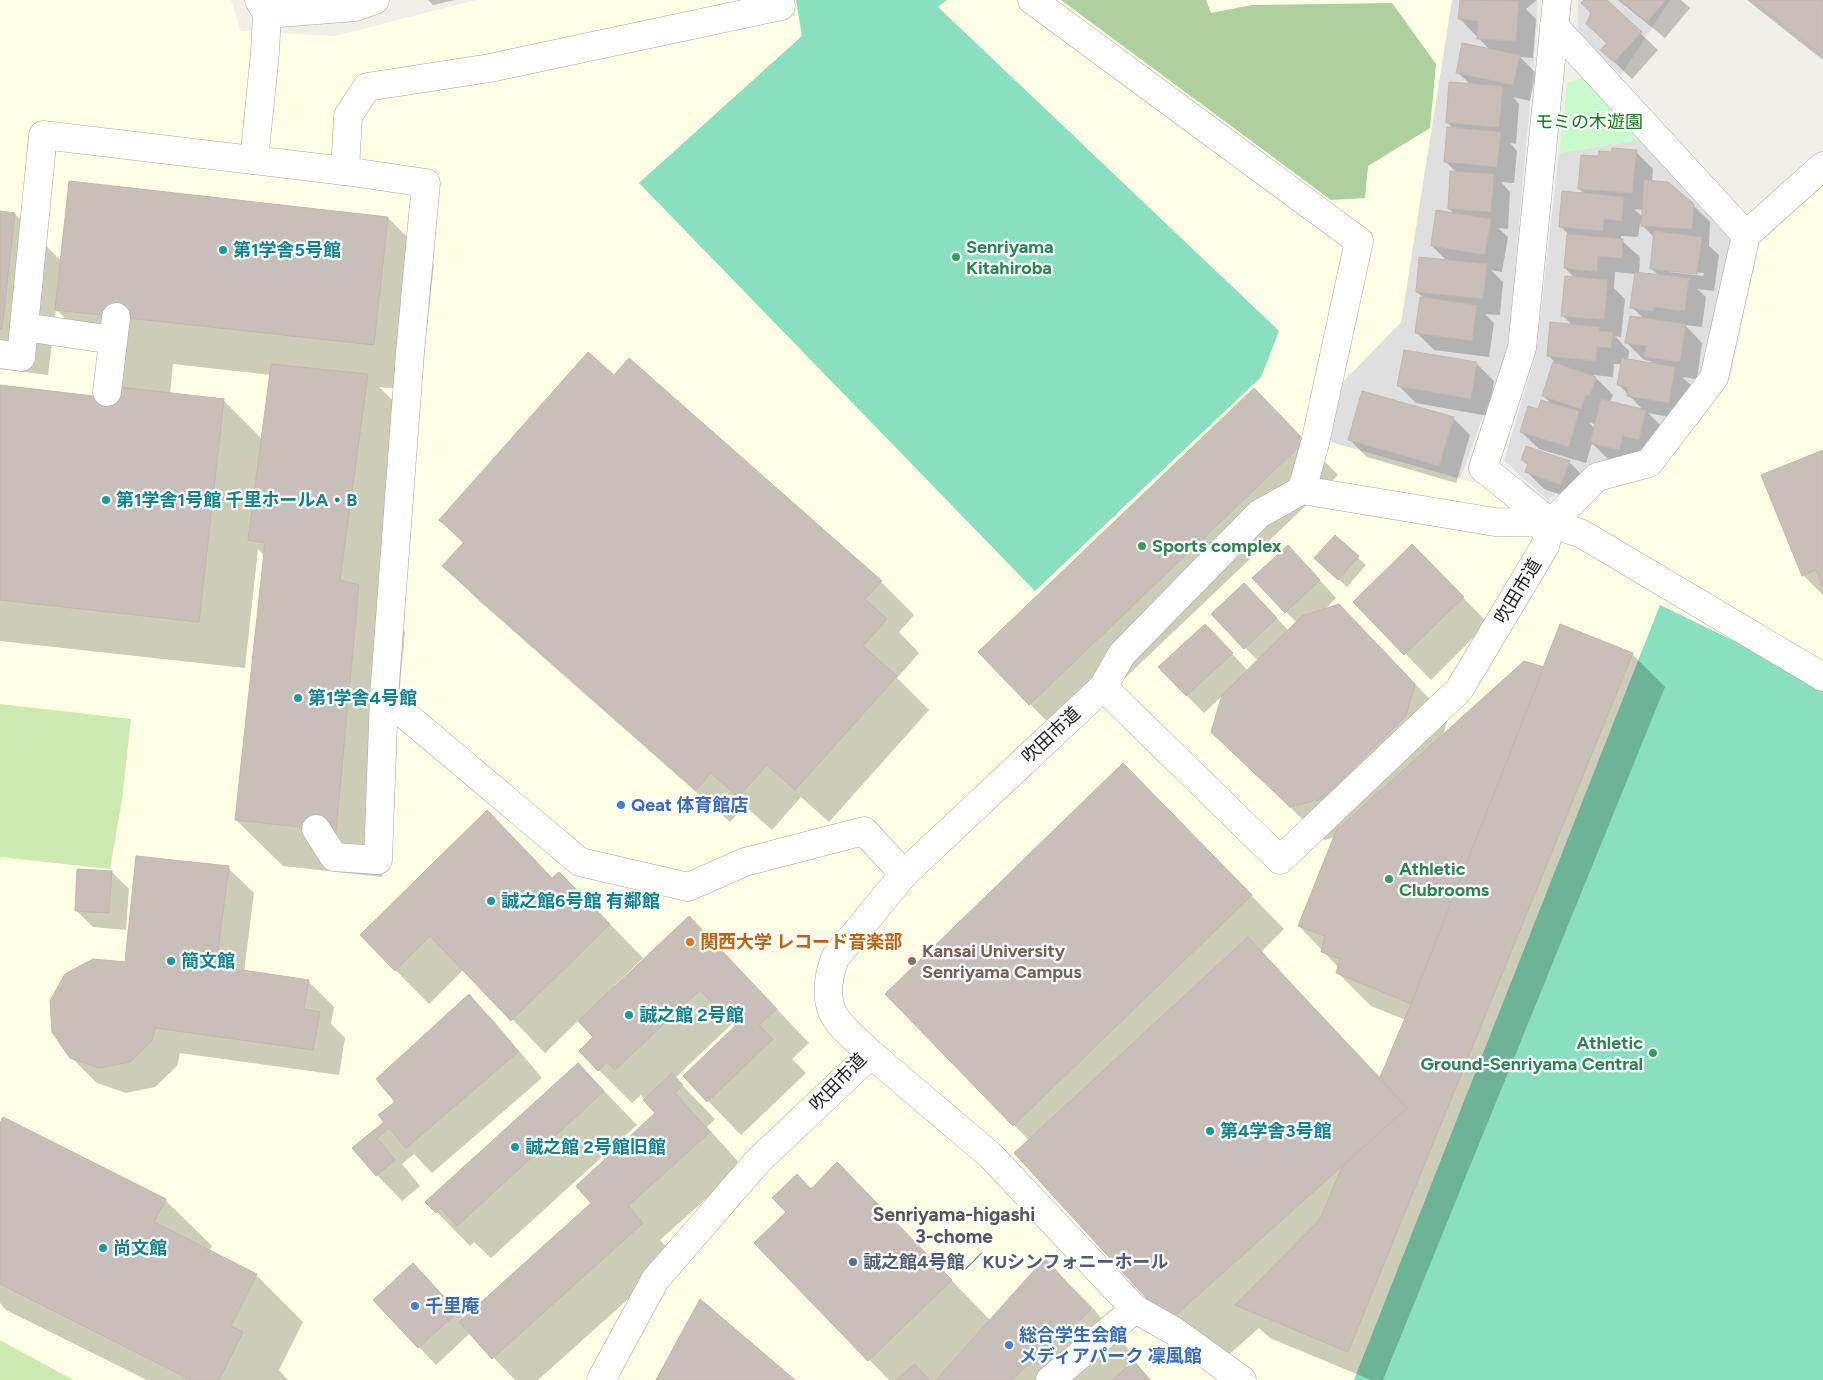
<svg xmlns="http://www.w3.org/2000/svg" width="1823" height="1380" font-family="Figtree,'Noto Sans JP',sans-serif">
<style>
.residential{fill:#e0dfdf}
.education{fill:#ffffe5}
.grass{fill:#cdebb0}
.forest{fill:#add19e}
.park{fill:#c8facc}
.pitch{fill:#88e0be}
.shadow{fill:#0003;fill-rule:evenodd}
.building{fill:#c7bfb8;stroke:#c4b6ab}
.lines{fill:none;stroke-linecap:round;stroke-linejoin:round}
.minor-casing{stroke:#a9a9a9;stroke-width:29}
.minor{stroke:#fff;stroke-width:28}
.culture-dot{fill:#0f9aa8;stroke:#fff;stroke-width:2}
.leisure-dot{fill:#2e9e5b;stroke:#fff;stroke-width:2}
.shop-dot{fill:#3f7fe0;stroke:#fff;stroke-width:2}
.food-dot{fill:#e8710a;stroke:#fff;stroke-width:2}
.education-dot{fill:#8d6e63;stroke:#fff;stroke-width:2}
.service-dot{fill:#5c6f8a;stroke:#fff;stroke-width:2}
.labels{text-anchor:middle;stroke-width:4.5;stroke-linejoin:round;paint-order:stroke}
.park-label{font-size:18px;fill:#0c8416;stroke:#fff}
.leisure-label{font-size:18px;font-weight:bold;fill:#27864d;stroke:#fff;text-anchor:start}
.culture-label{font-size:18px;font-weight:bold;fill:#0d838f;stroke:#fff;text-anchor:start}
.street-label{font-size:18px;fill:#222;stroke:#fff}
.shop-label{font-size:18px;font-weight:bold;fill:#366cbe;stroke:#fff;text-anchor:start}
.food-label{font-size:18px;font-weight:bold;fill:#c56008;stroke:#fff;text-anchor:start}
.education-label{font-size:18px;font-weight:bold;fill:#785e54;stroke:#fff;text-anchor:start}
.service-label{font-size:18px;font-weight:bold;fill:#4e5e75;stroke:#fff;text-anchor:start}
.neighbourhood-label{font-size:19px;font-weight:bold;fill:#555;stroke:#fff}
</style>
<rect width="100%" height="100%" fill="#f2efe9"/>
<g class="residential">
<polygon points="1452,0 1537,0 1537,24 1508,349 1460,479 1330,442 1340,385 1401,321"/>
<polygon points="1578,0 1670,0 1621,75 1578,36"/>
<polygon points="1641,140 1731,235 1708,364 1641,451 1594,467 1548,500 1504,461 1536,353 1559,153"/>
</g>
<polygon class="education" points="0,0 231,0 241,31 335,36 476,0 1452,0 1401,322 1340,385 1330,442 1493,488 1530,523 1532,540 1560,541 1601,489 1656,475 1731,379 1759,244 1823,186 1823,1380 0,1380"/>
<g class="grass">
<polygon points="0,704 131,719 122,800 110,869 0,857"/>
<polygon points="0,1340 73,1380 0,1380"/>
</g>
<polygon class="forest" points="1061,0 1206,0 1211,13 1252,5 1392,3 1436,64 1430,128 1368,166 1365,198 1331,200"/>
<polygon class="park" points="1583,78 1641,140 1559,153 1567,83"/>
<g class="pitch">
<polygon points="796,0 947,0 938,7 1279,331 1261,377 1035,591 639,183 802,36"/>
<polygon points="1660,605 1823,684 1823,1380 1354,1380"/>
</g>
<g class="shadow">
<polygon points="428,0 455,0 433,5"/>
<polygon points="1461,0 1537,0 1526,9 1536,19 1533,58 1520,57 1536,73 1530,101 1513,97 1519,104 1516,144 1510,143 1517,151 1514,183 1501,182 1510,192 1508,229 1498,228 1508,237 1502,272 1491,270 1503,282 1500,315 1485,314 1494,323 1489,357 1434,350 1417,333 1425,299 1417,292 1447,261 1432,246 1455,214 1449,209 1457,173 1445,161 1454,129 1447,122 1470,84 1457,72 1490,50 1460,19"/>
<polygon points="1586,0 1605,0 1658,50 1632,79 1602,50 1607,44 1587,24 1592,13"/>
<polygon points="1618,0 1681,0 1690,8 1665,38"/>
<polygon points="1747,0 1823,0 1823,60"/>
<path d="M1636 152 1653 169 1652 182 1693 205 1710 222 1709 246 1719 255 1714 291 1697 289 1706 297 1702 327 1685 325 1702 343 1697 379 1682 377 1692 386 1686 420 1648 413 1663 428 1656 456 1609 460 1592 443 1586 463 1539 449 1521 432 1539 411 1552 404 1543 396 1558 366 1548 355 1572 325 1562 315 1575 278 1565 268 1568 234 1560 226 1585 195 1579 188 1599 157 1613 153ZM1634 209 1643 210V217ZM1640 223 1655 238 1651 268 1659 276 1639 273 1640 257 1621 240V236L1638 237ZM1669 270 1704 273 1703 276 1669 272ZM1615 272 1636 274 1632 307 1644 319 1627 343 1644 360 1650 361 1655 365 1628 360 1629 351 1615 336 1621 337 1625 299 1614 288ZM1614 364H1622L1619 385 1643 410 1610 402 1613 395 1593 375 1613 377ZM1589 422 1596 425 1595 429Z"/>
<path d="M0 212 15 214 61 261 388 218 434 264 420 391 379 387 414 421 388 615 405 632 382 877 283 866 236 820 265 556 258 549 245 668 0 641V387L96 397 101 355 56 309 48 375 0 369ZM173 364 271 375 262 439 223 400 170 394Z"/>
<polygon points="1405,351 1477,364 1494,381 1488,416 1416,403 1399,386"/>
<polygon points="629,360 881,582 914,615 899,632 919,653 897,678 929,710 829,822 801,797 772,830 745,806 730,822 477,599 444,566 464,544 440,520 614,377"/>
<polygon points="1453,418 1470,435 1456,483 1367,457 1350,440"/>
<polygon points="1287,423 1338,475 1063,737 1030,704"/>
<polygon points="1823,451 1823,595 1803,575"/>
<polygon points="1522,460 1569,462 1586,479 1578,501 1544,489 1527,472 1529,466"/>
<polygon points="1335,537 1366,565 1347,587 1324,566"/>
<polygon points="1412,546 1488,623 1431,680 1355,602"/>
<polygon points="1305,564 1336,598 1323,611 1372,639 1448,718 1443,736 1545,668 1632,654 1665,687 1383,1380 1371,1380 1270,1338 1259,1328 1215,1367 1030,1141 1014,1125 1156,798 1284,929 1261,952 1381,1078 1406,1020 1371,1006 1338,973 1339,968 1299,926 1335,837 1324,840 1246,765 1223,695 1204,713 1160,668 1222,643 1248,671 1258,661 1213,614 1261,602 1289,631 1297,623 1254,578"/>
<polygon points="228,868 254,893 244,972 308,981 334,1007 331,1024 345,1038 339,1075 180,1053 177,1066 155,1087 126,1093 97,1083 71,1057 126,964"/>
<polygon points="112,872 129,889 126,930 93,927 76,910"/>
<polygon points="553,879 593,907 643,958 614,986 615,988 722,951 809,1043 792,1059 806,1073 741,1135 684,1076 737,1026 733,1023 675,1078 715,1119 707,1127 742,1166 660,1240 675,1257 538,1380 515,1380 470,1333 436,1365 375,1300 430,1282 464,1319 593,1203 657,1113 641,1095 632,1103 580,1051 595,1037 579,1020 545,1053 464,969 429,1004 361,935"/>
<polygon points="469,996 494,1021 542,1078 432,1173 414,1154 402,1164 420,1186 402,1201 377,1175 354,1148 385,1122"/>
<polygon points="578,1064 637,1125 491,1258 474,1242 470,1246 427,1202"/>
<polygon points="0,1126 165,1200 212,1246 209,1251 256,1275 303,1322 279,1370 288,1380 147,1380 6,1310 0,1303"/>
<polygon points="811,1190 884,1211 991,1321 1045,1260 1091,1306 1136,1358 1126,1366 1128,1368 1134,1363 1151,1380 889,1380 756,1243"/>
</g>
<g class="building">
<polygon points="1460,0 1519,1 1516,41 1477,39 1478,21 1458,19"/>
<polygon points="1584,0 1607,0 1642,32 1614,62 1600,50 1607,43 1586,24 1591,13 1581,3"/>
<polygon points="1620,0 1666,0 1647,22"/>
<polygon points="1752,0 1823,0 1823,56"/>
<polygon points="1462,43 1520,55 1513,85 1456,73"/>
<polygon points="1449,82 1503,86 1499,127 1446,123"/>
<polygon points="1447,127 1501,132 1497,167 1444,162"/>
<polygon points="1612,148 1637,150 1632,193 1578,189 1581,155 1598,156 1599,151 1612,152"/>
<polygon points="1450,171 1494,174 1491,212 1448,209"/>
<polygon points="1644,180 1668,182 1694,204 1692,229 1641,226"/>
<polygon points="69,181 388,217 374,345 55,310"/>
<polygon points="1562,191 1624,197 1622,221 1604,219 1603,231 1559,227"/>
<polygon points="1436,210 1491,219 1485,255 1431,246"/>
<polygon points="0,211 15,213 2,329 0,329"/>
<polygon points="1654,231 1702,237 1697,274 1650,269"/>
<polygon points="1567,234 1623,239 1622,258 1598,256 1597,272 1564,268"/>
<polygon points="1419,257 1487,264 1483,299 1416,292"/>
<polygon points="1635,272 1689,278 1685,311 1653,307 1653,311 1630,308"/>
<polygon points="1565,276 1608,280 1604,320 1561,316"/>
<polygon points="1420,297 1477,305 1472,341 1415,333"/>
<polygon points="1630,316 1686,324 1680,362 1644,357 1646,346 1625,343"/>
<polygon points="1550,322 1600,327 1599,331 1613,332 1611,348 1597,347 1596,361 1547,356"/>
<polygon points="1404,350 1477,362 1471,399 1397,386"/>
<polygon points="588,352 614,375 629,358 882,581 865,599 887,619 863,646 897,676 795,790 767,765 738,797 711,773 696,790 442,566 464,542 439,520"/>
<polygon points="1622,358 1675,367 1669,403 1627,396 1628,387 1617,385"/>
<polygon points="1553,362 1596,377 1590,396 1586,395 1581,409 1542,396"/>
<polygon points="271,364 368,374 340,580 359,585 336,831 235,820 265,543 248,540"/>
<polygon points="0,385 118,399 119,387 224,399 199,622 0,600"/>
<polygon points="1254,388 1305,441 1029,705 978,652"/>
<polygon points="1362,391 1454,417 1439,466 1348,440"/>
<polygon points="1601,399 1646,410 1639,440 1623,436 1619,450 1590,443"/>
<polygon points="1541,400 1579,411 1569,447 1520,432 1528,406 1538,409"/>
<polygon points="1526,446 1570,461 1561,485 1525,472 1528,463 1521,460"/>
<polygon points="1823,450 1823,587 1816,570 1802,576 1761,475"/>
<polygon points="1335,535 1359,556 1338,580 1314,558"/>
<polygon points="1412,544 1464,597 1404,655 1353,602"/>
<polygon points="1288,545 1320,580 1285,613 1252,578"/>
<polygon points="1244,583 1277,618 1244,649 1211,614"/>
<polygon points="1339,604 1415,684 1406,716 1322,799 1290,807 1211,732 1222,695 1302,616"/>
<polygon points="1205,624 1233,653 1186,696 1158,667"/>
<polygon points="1560,624 1633,653 1348,1352 1235,1305 1320,1219 1411,1004"/>
<polygon points="1524,661 1544,667 1411,1004 1336,973 1340,959 1321,952 1325,936 1298,926 1336,831"/>
<polygon points="1123,763 1252,895 1013,1126 885,994"/>
<polygon points="487,810 552,878 559,872 610,924 511,1021 430,936 395,971 360,935"/>
<polygon points="136,856 229,866 216,966 309,980 304,1009 320,1012 313,1050 155,1028 152,1041 130,1062 99,1068 70,1058 52,1032 50,1001 65,974 93,959 125,962"/>
<polygon points="77,869 112,871 109,913 75,911"/>
<polygon points="689,916 777,1009 759,1025 773,1039 707,1102 683,1076 735,1026 700,990 615,1070 607,1062 598,1071 579,1051 593,1037 578,1021"/>
<polygon points="1248,937 1407,1108 1168,1322 1014,1153"/>
<polygon points="469,994 518,1052 406,1148 389,1128 377,1138 395,1160 376,1176 352,1148 384,1122 378,1115 395,1102 376,1079"/>
<polygon points="578,1063 604,1091 457,1226 441,1208 436,1213 425,1202"/>
<polygon points="672,1073 683,1085 675,1093 710,1132 628,1206 643,1223 492,1359 459,1322 591,1203 576,1186 655,1113 643,1100"/>
<polygon points="3,1117 166,1199 154,1222 257,1274 231,1326 243,1332 219,1380 191,1380 0,1284 0,1123"/>
<polygon points="837,1162 952,1280 868,1361 754,1243 786,1212 772,1198 797,1174 811,1189"/>
<polygon points="1045,1258 1091,1310 1011,1380 936,1380"/>
<polygon points="413,1263 458,1312 418,1348 373,1300"/>
<polygon points="700,1299 795,1380 656,1380"/>
<polygon points="1134,1361 1150,1380 1112,1380"/>
<polygon points="915,1364 929,1380 896,1380"/>
</g>
<g class="lines">
<g class="minor-casing">
<g id="minor">
<polyline points="259,0 267,14 355,7 375,0"/>
<polyline points="1032,0 1359,241 1315,443 1302,490"/>
<polyline points="1557,0 1522,348 1483,468 1551,523 1582,534 1823,677"/>
<polyline points="1554,26 1746,235"/>
<polyline points="254,160 265,53 267,14"/>
<polyline points="345,171 348,116 367,87 490,68 781,6"/>
<polyline points="24,327 113,340"/>
<polyline points="0,354 21,357 43,135 345,171 426,183 410,353 384,697 580,862 688,887 745,862 864,831 904,874"/>
<polyline points="107,392 116,317"/>
<polyline points="1551,523 1597,477 1649,463 1714,378 1746,235 1823,166"/>
<polyline points="1103,687 1122,654 1259,514 1302,490 1495,522 1551,523"/>
<polyline points="316,829 334,857 378,860 384,697"/>
<polyline points="871,1054 991,1156 1135,1309 1174,1331 1242,1380"/>
<path d="M601 1380 655 1280 758 1161 871 1054C860 1043 846 1032 837 1020 824 1002 828 977 835 958L904 874 1103 687 1280 860 1459 690 1545 546 1551 523"/>
<polyline points="1050,1380 1135,1309"/>
</g>
</g>
<use href="#minor" class="minor"/>
</g>
<g class="culture-dot">
<circle cx="223" cy="250" r="5"/>
<circle cx="106" cy="500" r="5"/>
<circle cx="298" cy="698" r="5"/>
<circle cx="491" cy="901" r="5"/>
<circle cx="171" cy="961" r="5"/>
<circle cx="629" cy="1015" r="5"/>
<circle cx="1210" cy="1131" r="5"/>
<circle cx="515" cy="1147" r="5"/>
<circle cx="103" cy="1248" r="5"/>
</g>
<g class="leisure-dot">
<circle cx="956" cy="257" r="5"/>
<circle cx="1142" cy="546" r="5"/>
<circle cx="1389" cy="879" r="5"/>
<circle cx="1653" cy="1053" r="5"/>
</g>
<g class="shop-dot">
<circle cx="621" cy="805" r="5"/>
<circle cx="415" cy="1306" r="5"/>
<circle cx="1009" cy="1345" r="5"/>
</g>
<circle class="food-dot" cx="690" cy="942" r="5"/>
<circle class="education-dot" cx="912" cy="961" r="5"/>
<circle class="service-dot" cx="853" cy="1262" r="5"/>
<g class="labels">
<g class="park-label">
<text x="1589" y="128">モミの木遊園</text>
</g>
<g class="leisure-label">
<text x="966" y="253">Senriyama<tspan x="966" dy="21">Kitahiroba</tspan></text>
<text x="1152" y="552">Sports complex</text>
<text x="1399" y="875">Athletic<tspan x="1399" dy="21">Clubrooms</tspan></text>
<text x="1643" y="1049" text-anchor="end">Athletic<tspan x="1643" dy="21">Ground-Senriyama Central</tspan></text>
</g>
<g class="culture-label">
<text x="233" y="256">第1学舎5号館</text>
<text x="116" y="506">第1学舎1号館 千里ホールA・B</text>
<text x="308" y="704">第1学舎4号館</text>
<text x="501" y="907">誠之館6号館 有鄰館</text>
<text x="181" y="967">簡文館</text>
<text x="639" y="1021">誠之館 2号館</text>
<text x="1220" y="1137">第4学舎3号館</text>
<text x="525" y="1153">誠之館 2号館旧館</text>
<text x="113" y="1254">尚文館</text>
</g>
<g class="street-label">
<text transform="translate(1518 591) rotate(-59)" y="6">吹田市道</text>
<text transform="translate(1051 735) rotate(-43)" y="6">吹田市道</text>
<text transform="translate(838 1082) rotate(-46)" y="6">吹田市道</text>
</g>
<g class="shop-label">
<text x="631" y="811">Qeat 体育館店</text>
<text x="425" y="1312">千里庵</text>
<text x="1019" y="1341">総合学生会館<tspan x="1019" dy="21">メディアパーク 凜風館</tspan></text>
</g>
<g class="food-label">
<text x="700" y="948">関西大学 レコード音楽部</text>
</g>
<g class="education-label">
<text x="922" y="957">Kansai University<tspan x="922" dy="21">Senriyama Campus</tspan></text>
</g>
<g class="service-label">
<text x="863" y="1268">誠之館4号館／KUシンフォニーホール</text>
</g>
<g class="neighbourhood-label">
<text x="954" y="1221">Senriyama-higashi<tspan x="954" dy="22">3-chome</tspan></text>
</g>
</g>
</svg>
